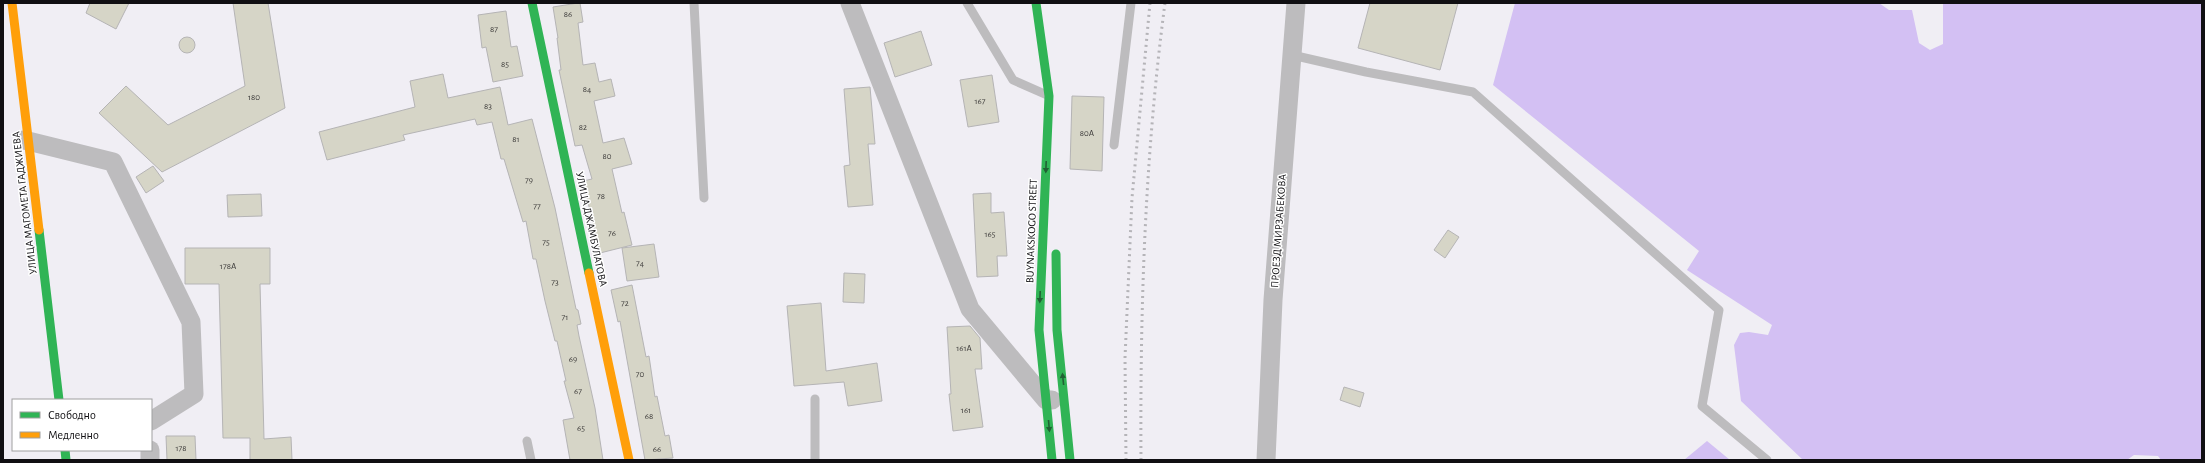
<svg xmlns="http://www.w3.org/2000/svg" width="2205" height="463" font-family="'Alegreya Sans',sans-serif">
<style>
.water{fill:#d3c0f3}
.building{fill:#d6d5c7;stroke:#b5b4b5}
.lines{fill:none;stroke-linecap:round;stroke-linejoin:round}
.lane{stroke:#bdbcbe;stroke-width:9}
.street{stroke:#bdbcbe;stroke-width:19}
.fast{stroke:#30b455;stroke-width:9}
.slow{stroke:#ff9f0a;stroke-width:9}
.rail{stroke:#b5b4b8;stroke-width:3;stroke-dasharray:2 4;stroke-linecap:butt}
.oneway{fill:#206234}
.labels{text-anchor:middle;stroke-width:3;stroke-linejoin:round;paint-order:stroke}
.number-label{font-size:9px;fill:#42403f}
.street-label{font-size:11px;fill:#100f12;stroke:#fff}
</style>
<rect width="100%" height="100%" fill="#f0eef4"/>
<g class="water">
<polygon points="1515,3 1879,3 1889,10 1912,10 1919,43 1930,50 1943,44 1943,3 2202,3 2202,460 2161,460 2158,456 2134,455 2127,460 1803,460 1741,401 1734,345 1740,333 1749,332 1768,335 1772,325 1687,270 1699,251 1493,85"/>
<polygon points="1707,441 1730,460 1684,460"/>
</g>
<g class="building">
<polygon points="90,3 129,3 116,29 86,13"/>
<polygon points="233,3 268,3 285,108 162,172 99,113 126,86 168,125 245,86"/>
<polygon points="578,3 580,3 583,22 578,23 583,65 595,63 599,82 611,79 615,96 594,101 603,143 624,138 632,164 612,169 622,213 624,212 632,245 600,253 583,181 592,179 582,145 575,146 559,70 561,70 557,38 558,38 553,7"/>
<polygon points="1370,3 1458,3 1440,70 1358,48"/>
<polygon points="506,11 511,47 517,46 523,76 493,82 486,47 482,48 478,15"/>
<polygon points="921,31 932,65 895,77 884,43"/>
<circle cx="187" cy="45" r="8"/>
<polygon points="443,74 448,98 500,87 508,125 532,119 555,208 576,309 578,310 581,324 577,325 579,336 595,408 603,460 570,460 563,420 574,418 564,381 566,381 557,341 555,341 545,301 536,259 533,259 526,221 523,222 504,159 501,159 492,122 477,125 475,119 403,135 405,140 327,160 319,132 415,107 410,81"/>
<polygon points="992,75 999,122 968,127 960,80"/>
<polygon points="870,87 875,144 868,144 873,205 848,207 844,166 850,165 844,89"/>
<polygon points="1072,96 1104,97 1102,171 1070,169"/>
<polygon points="153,166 164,181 146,193 136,177"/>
<polygon points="991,193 991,213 1004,212 1007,256 997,256 998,276 977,277 973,194"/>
<polygon points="261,194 262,216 228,217 227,195"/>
<polygon points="1448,230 1459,237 1445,258 1434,250"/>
<polygon points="654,244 659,277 627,281 622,248"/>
<polygon points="185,248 270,248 270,284 260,284 264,439 291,437 292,460 250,460 250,438 223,438 219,284 185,284"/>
<polygon points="844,273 865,274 864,303 843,302"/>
<polygon points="632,285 646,357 649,356 655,397 657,396 665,436 669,435 673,458 645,460 620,321 618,322 611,290"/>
<polygon points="821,303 826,371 877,363 882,401 848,406 844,382 794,386 787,306"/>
<polygon points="970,326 980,338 982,369 975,369 983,427 953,431 949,394 951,394 947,327"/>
<polygon points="1344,387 1364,393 1360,407 1340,400"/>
<polygon points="166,436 195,436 196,460 167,460"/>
</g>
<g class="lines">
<g class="lane">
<polyline points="694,3 704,198"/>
<polyline points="967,3 1013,80 1047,95"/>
<polyline points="1292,55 1366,72 1473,92 1719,310 1702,406 1767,460"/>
<polyline points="1114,145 1131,3"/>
<polyline points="527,441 531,460"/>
<polyline points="815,460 815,399"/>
</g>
<g class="street">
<polyline points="850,3 970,309 1046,400 1052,400"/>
<polyline points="24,140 113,162 191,322 194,394 151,421"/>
<polyline points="150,450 150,460"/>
<polyline points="1266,460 1273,300 1296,3"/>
</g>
<g class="fast">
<polyline points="532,3 589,273"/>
<polyline points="1036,3 1049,96 1039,330 1052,460"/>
<polyline points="39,230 59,400"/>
<polyline points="1056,254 1057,330 1070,460"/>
<polyline points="65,450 66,460"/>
</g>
<g class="slow">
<polyline points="12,3 39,230"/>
<polyline points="589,273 629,460"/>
</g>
<g class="rail">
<polyline points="1126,460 1125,358 1132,198 1150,3"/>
<path d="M1141 460C1140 307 1145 154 1165 3"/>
</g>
</g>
<defs><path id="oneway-solid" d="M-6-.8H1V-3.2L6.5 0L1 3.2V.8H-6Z"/></defs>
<g class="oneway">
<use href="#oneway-solid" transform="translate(1046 167) rotate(92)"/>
<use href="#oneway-solid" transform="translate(1040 297) rotate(92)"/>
<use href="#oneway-solid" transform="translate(1063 379) rotate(-96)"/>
<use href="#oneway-solid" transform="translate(1049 426) rotate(85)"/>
</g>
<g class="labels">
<g class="number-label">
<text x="568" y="17">86</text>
<text x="494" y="32">87</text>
<text x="505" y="67">85</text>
<text x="587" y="92">84</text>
<text x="254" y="100">180</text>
<text x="980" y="104">167</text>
<text x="488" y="109">83</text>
<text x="583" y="130">82</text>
<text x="1087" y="136">80А</text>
<text x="516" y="142">81</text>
<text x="607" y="159">80</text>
<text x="529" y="183">79</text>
<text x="601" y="199">78</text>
<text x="537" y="209">77</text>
<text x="612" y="236">76</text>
<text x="990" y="237">165</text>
<text x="546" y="245">75</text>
<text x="640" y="266">74</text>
<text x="228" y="269">178А</text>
<text x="555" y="285">73</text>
<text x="625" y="306">72</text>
<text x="565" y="320">71</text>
<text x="964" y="351">161А</text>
<text x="573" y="362">69</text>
<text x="640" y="377">70</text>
<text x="578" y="394">67</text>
<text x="966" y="413">161</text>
<text x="649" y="419">68</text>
<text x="581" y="431">65</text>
<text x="181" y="451">178</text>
<text x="657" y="452">66</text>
</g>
<g class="street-label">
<text transform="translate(24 203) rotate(-97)" y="4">УЛИЦА МАГОМЕТА ГАДЖИЕВА</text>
<text transform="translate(592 229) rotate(78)" y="4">УЛИЦА ДЖАМБУЛАТОВА</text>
<text transform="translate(1031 231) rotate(-88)" y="4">BUYNAKSKOGO STREET</text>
<text transform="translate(1278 231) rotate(-86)" y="4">ПРОЕЗД МИРЗАБЕКОВА</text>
</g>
</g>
<rect width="2205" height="463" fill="none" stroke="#100f12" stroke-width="8"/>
<rect x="12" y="399" width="140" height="52" fill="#ffffff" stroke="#9f9fa0"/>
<rect x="20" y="412" width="20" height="6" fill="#30b455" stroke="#9f9fa0"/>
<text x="48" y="419" font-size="12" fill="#100f12">Свободно</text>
<rect x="20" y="432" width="20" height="6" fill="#ff9f0a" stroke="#9f9fa0"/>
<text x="48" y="439" font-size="12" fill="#100f12">Медленно</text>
</svg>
